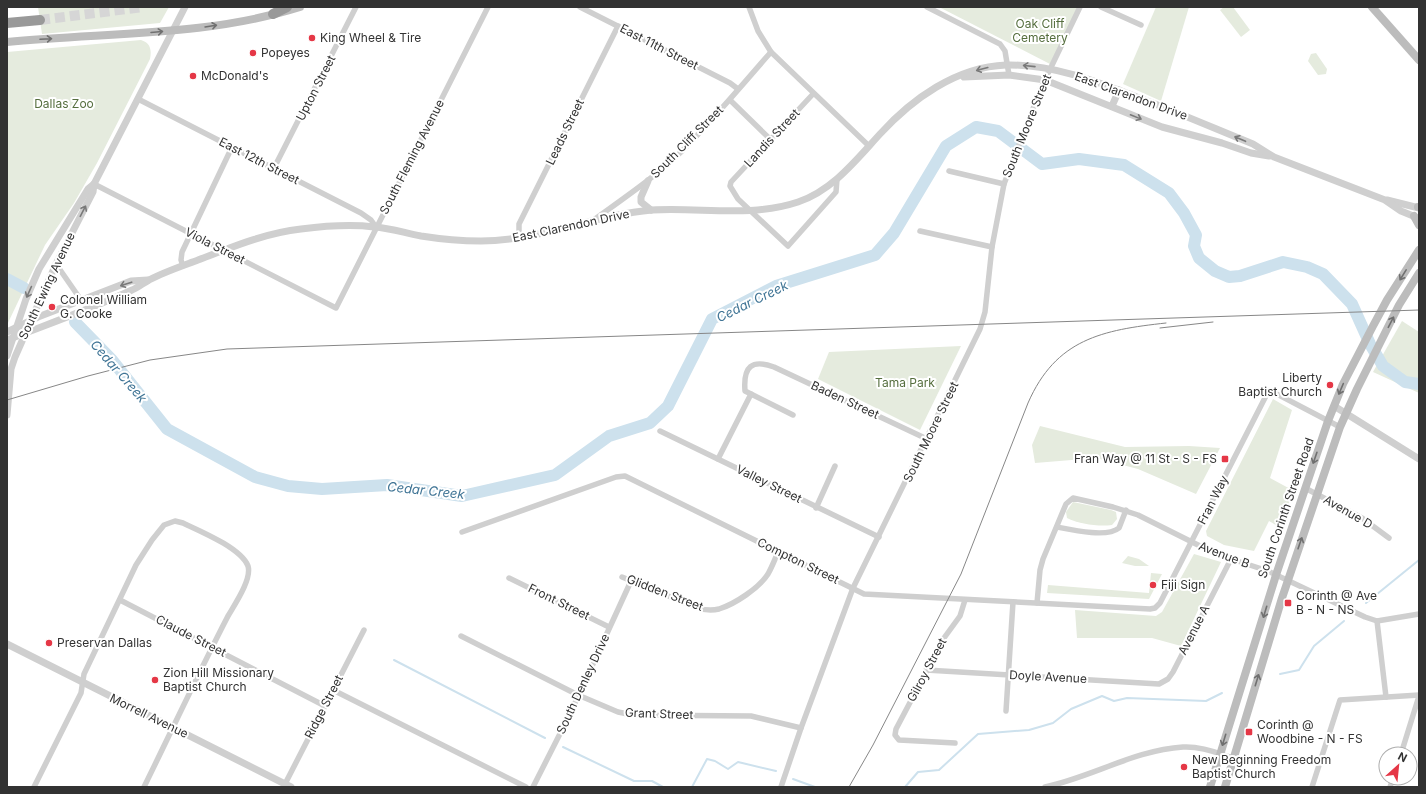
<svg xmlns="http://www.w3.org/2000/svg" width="1426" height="794" font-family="Inter,sans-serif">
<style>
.green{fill:#e5ebde}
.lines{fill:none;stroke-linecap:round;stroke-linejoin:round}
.stream{stroke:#cde1ed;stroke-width:2}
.river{stroke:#cde1ed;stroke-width:12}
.motorway-tunnel{stroke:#d6d6d6;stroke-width:10;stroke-dasharray:10 5;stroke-linecap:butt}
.minor{stroke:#cfcfcf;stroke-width:5.5}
.tertiary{stroke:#cfcfcf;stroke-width:7}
.secondary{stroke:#bcbcbc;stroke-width:8}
.motorway{stroke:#999;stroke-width:10}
.tram{stroke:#878787;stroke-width:1}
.oneway{stroke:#707070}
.oneway2{stroke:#797979}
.poi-dot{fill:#e53746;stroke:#fff;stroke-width:1.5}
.labels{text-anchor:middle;stroke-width:4;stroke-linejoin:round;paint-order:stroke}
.park-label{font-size:12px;fill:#556e3e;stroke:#fff}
.poi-label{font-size:12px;fill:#323232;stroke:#fff;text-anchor:start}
.street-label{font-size:12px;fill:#323232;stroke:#fff}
.water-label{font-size:13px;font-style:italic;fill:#3f7495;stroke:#fff}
</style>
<rect width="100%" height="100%" fill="#fff"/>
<g class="green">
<polygon points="38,7 169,7 160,23 42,34"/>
<polygon points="939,7 1079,7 1050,64"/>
<polygon points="1156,7 1189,7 1161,101 1123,84"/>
<polygon points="1224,7 1233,7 1250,30 1241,37 1220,10"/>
<path d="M141 40C150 43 152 49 150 59L97 163 74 203 45 245 7 325V52Z"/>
<polygon points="1316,53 1327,69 1326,74 1318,75 1308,61 1311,54"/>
<polygon points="1402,321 1419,332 1419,393 1373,372"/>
<polygon points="961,346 920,430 818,379 829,352"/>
<polygon points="1273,399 1292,410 1270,478 1294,491 1279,527 1269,521 1254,551 1224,545 1207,536 1206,531"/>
<polygon points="1040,426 1125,447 1189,446 1220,448 1196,494 1138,469 1096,458 1035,463 1032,445"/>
<path d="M1073 502 1111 510 1116 512 1117 519 1112 525C1099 527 1079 524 1067 518L1066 512Z"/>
<polygon points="1194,554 1221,562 1181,646 1152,638 1077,638 1075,610 1156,616 1162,612"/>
<polygon points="1128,556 1139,559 1149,566 1135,566 1122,563"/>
<polygon points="1151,573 1162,574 1149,599 1047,593 1048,585 1149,593"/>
</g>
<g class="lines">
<g class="stream">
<polyline points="1366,603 1419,560"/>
<polyline points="394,660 545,738"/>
<polyline points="1280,674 1299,670 1314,646 1344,621"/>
<polyline points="563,747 634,781 652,781 663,787"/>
<polyline points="793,779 815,787"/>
<polyline points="692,787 707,759 715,761 728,769 738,762 776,771"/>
<polyline points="905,787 918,772 939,770 978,734 1029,730 1053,723 1071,709 1102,696 1114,701 1127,698 1206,701 1222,693"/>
</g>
<g class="river">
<polyline points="7,279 24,288"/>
<polyline points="75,322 112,360 167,429 255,477 288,486 322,489 387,485 462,496 555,475 609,436 650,423 668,406 712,319 776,286 875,255 894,233 946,146 976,127 998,131 1042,164 1079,159 1124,165 1169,193 1184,213 1196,235 1194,246 1199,258 1215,271 1229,277 1240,276 1283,262 1307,267 1323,274 1352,304 1370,344 1383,366 1405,382 1419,384"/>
</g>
<polyline class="motorway-tunnel" points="40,20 143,7"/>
<g class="minor">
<polyline points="580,7 730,83 738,89"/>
<polyline points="749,7 758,31 771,52 869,146"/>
<polyline points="927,7 1000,44 1005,51 1009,75"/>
<polyline points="1101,7 1141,25"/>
<polyline points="813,94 731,182 730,186 738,199 788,246 836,192 837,179"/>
<polyline points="138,99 361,213 371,220 376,227"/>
<polyline points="730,100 771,140"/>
<polyline points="274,168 356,7"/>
<polyline points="949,171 1004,184"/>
<polyline points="94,184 336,308 488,7"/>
<path d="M595 219C624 198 655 177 681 152 713 120 741 86 771 52"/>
<polyline points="920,231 992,247"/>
<polyline points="519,238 519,224 618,26"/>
<polyline points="56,264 81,300"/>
<polyline points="183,266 181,260 182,252 232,147"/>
<path d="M793 415 745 391C743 366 752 359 774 367L927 439"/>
<polyline points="660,431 879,537"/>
<polyline points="718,459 751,394"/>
<polyline points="1305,488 1362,518 1389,538"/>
<polyline points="816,508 835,466"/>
<path d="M1057 527C1072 530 1107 538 1119 528L1126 510"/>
<polyline points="462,532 616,477 625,476 864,594 1150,609 1155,608 1160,603 1269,390 1340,427"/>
<path d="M622 577 695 607C703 610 711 611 719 609 735 604 759 588 768 574 772 567 775 559 778 552"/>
<polyline points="509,578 609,627"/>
<polyline points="120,600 325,706"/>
<polyline points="1037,603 1040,570 1043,559 1066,504 1073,498 1113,507 1138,515 1216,554 1268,571 1365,617 1377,621 1419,614"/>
<polyline points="1377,621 1386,697"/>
<polyline points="461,636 578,695 618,712 633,715 751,716 801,728"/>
<polyline points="926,670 1159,684 1168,679 1173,672 1231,559"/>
<polyline points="333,690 526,787"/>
<polyline points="1006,711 1013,602"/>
<polyline points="955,743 899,740 895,735 896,729 944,638 960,616 965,600"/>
<polyline points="1401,754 1419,696"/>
<polyline points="285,784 364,630"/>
<path d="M34 787 81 693 84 674 136 565 152 540 164 525 175 521 183 523C200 531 241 548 248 566 252 579 235 604 228 616 199 672 172 730 144 787"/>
<polyline points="533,787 570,714 631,581"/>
<polyline points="781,787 801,728 853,588 980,329 985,312 992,247 1004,184 1041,88 1080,7"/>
<path d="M1045 787C1092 777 1135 750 1183 747 1200 746 1217 753 1233 758"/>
<polyline points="1312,787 1340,700 1419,695"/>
<polyline points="1390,787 1393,778"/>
</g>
<g class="tertiary">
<polyline points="964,77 1009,75 1045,80 1162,127 1222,143 1251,153 1269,156"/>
<polyline points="1112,106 1119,90"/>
<polyline points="648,181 641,197 641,202 651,210"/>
<polyline points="1387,200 1419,208"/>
<polyline points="7,332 38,317 131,281 148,280"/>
<path d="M7 340C48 324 91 309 132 290 138 288 143 283 149 280 164 272 182 266 198 260 232 247 265 233 301 229 325 226 350 224 374 227 390 228 405 233 421 236 440 239 460 241 481 241 539 241 594 215 652 210 701 207 750 218 798 202 833 190 856 160 880 134 912 99 956 67 1006 65 1053 64 1098 82 1142 99 1179 113 1216 129 1253 144L1274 157 1385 200 1401 211 1418 218"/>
<polyline points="7,356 26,299 39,269 88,189 94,184 185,7"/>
<polyline points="1334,406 1419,459"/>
<polyline points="7,415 11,369 15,357 56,264 93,192 94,184"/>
<polyline points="7,644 291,787"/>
</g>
<g class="secondary">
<polyline points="1372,7 1419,60"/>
<path d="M7 42C105 32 205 37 300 7"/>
<polyline points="1418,207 1419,207"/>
<polyline points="1414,216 1419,225"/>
<polyline points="1210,787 1276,575 1328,421 1343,384 1373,326 1387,300 1419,250"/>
<polyline points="1225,787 1282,598 1340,427 1357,389 1399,305 1419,273"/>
</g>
<g class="motorway">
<polyline points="273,14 287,7"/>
<polyline points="7,23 40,20"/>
</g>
<g class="tram">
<polyline points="1160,328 1213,322"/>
<polyline points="7,400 88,376 150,360 227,349 1419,310"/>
<path d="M849 787 873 745 961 574 1028 403C1056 339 1102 330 1166 323"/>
</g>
</g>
<defs><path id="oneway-shaft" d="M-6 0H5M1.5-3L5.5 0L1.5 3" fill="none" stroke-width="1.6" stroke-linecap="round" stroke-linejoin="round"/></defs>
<g class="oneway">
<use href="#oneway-shaft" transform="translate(211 26) rotate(-9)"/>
<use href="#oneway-shaft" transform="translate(157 32) rotate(-5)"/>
<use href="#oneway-shaft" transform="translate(46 39) rotate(-3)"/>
<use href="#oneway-shaft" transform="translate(1403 275) rotate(122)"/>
<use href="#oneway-shaft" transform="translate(1391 322) rotate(-63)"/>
<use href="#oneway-shaft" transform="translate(1341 389) rotate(113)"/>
<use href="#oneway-shaft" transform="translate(1315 458) rotate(109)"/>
<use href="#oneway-shaft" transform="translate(1300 543) rotate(-71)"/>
<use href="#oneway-shaft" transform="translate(1265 612) rotate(107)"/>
<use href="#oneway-shaft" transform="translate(1257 680) rotate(-73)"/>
<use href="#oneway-shaft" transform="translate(1224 740) rotate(107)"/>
</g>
<g class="oneway2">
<use href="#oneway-shaft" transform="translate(1029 66) rotate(-174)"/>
<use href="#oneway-shaft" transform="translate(982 69) rotate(165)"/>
<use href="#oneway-shaft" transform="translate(1136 117) rotate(22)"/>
<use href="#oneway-shaft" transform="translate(1240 139) rotate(-157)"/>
<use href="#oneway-shaft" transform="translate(83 211) rotate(-63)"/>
<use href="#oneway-shaft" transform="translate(126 284) rotate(162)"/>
<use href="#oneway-shaft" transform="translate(29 292) rotate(114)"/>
</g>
<g class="poi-dot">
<circle cx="312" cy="38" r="4"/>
<circle cx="253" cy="53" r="4"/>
<circle cx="193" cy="76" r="4"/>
<circle cx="52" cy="307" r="4"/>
<circle cx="1330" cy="385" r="4"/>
<rect x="1221" y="455" width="8" height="8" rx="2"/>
<circle cx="1153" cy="585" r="4"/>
<rect x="1284" y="599" width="8" height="8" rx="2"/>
<circle cx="49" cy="643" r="4"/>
<circle cx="155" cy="680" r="4"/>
<rect x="1245" y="728" width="8" height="8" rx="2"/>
<circle cx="1184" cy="767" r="4"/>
</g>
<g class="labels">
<g class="park-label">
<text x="1040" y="28">Oak Cliff<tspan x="1040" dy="14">Cemetery</tspan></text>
<text x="64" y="108">Dallas Zoo</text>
<text x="905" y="387">Tama Park</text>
</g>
<g class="poi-label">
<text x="320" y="42">King Wheel &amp; Tire</text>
<text x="261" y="57">Popeyes</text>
<text x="201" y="80">McDonald's</text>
<text x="60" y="304">Colonel William<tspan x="60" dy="14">G. Cooke</tspan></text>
<text x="1322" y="382" text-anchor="end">Liberty<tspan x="1322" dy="14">Baptist Church</tspan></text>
<text x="1217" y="463" text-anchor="end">Fran Way @ 11 St - S - FS</text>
<text x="1161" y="589">Fiji Sign</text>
<text x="1296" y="600">Corinth @ Ave<tspan x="1296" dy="14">B - N - NS</tspan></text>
<text x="57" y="647">Preservan Dallas</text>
<text x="163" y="677">Zion Hill Missionary<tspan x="163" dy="14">Baptist Church</tspan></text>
<text x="1257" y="729">Corinth @<tspan x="1257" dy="14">Woodbine - N - FS</tspan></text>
<text x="1192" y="764">New Beginning Freedom<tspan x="1192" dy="14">Baptist Church</tspan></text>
</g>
<g class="street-label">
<text transform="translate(659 47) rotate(27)" y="4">East 11th Street</text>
<text transform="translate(316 88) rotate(-63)" y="4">Upton Street</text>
<text transform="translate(1131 96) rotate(20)" y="4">East Clarendon Drive</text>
<text transform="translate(1027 126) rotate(-68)" y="4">South Moore Street</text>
<text transform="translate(565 132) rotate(-64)" y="4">Leads Street</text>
<text transform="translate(772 138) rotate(-47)" y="4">Landis Street</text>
<text transform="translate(687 142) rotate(-45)" y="4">South Cliff Street</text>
<text transform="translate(412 157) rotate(-63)" y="4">South Fleming Avenue</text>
<text transform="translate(259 161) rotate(27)" y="4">East 12th Street</text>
<text transform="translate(571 226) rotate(-12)" y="4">East Clarendon Drive</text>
<text transform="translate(215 246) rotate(27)" y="4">Viola Street</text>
<text transform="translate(47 286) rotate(-65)" y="4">South Ewing Avenue</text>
<text transform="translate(845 400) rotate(25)" y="4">Baden Street</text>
<text transform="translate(931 432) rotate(-64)" y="4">South Moore Street</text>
<text transform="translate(769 484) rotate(26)" y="4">Valley Street</text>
<text transform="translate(1213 500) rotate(-63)" y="4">Fran Way</text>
<text transform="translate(1286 508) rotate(-71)" y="4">South Corinth Street Road</text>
<text transform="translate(1348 512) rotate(30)" y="4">Avenue D</text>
<text transform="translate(1224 555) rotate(21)" y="4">Avenue B</text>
<text transform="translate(798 561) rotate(26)" y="4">Compton Street</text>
<text transform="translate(665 593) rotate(21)" y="4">Glidden Street</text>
<text transform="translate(559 602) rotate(26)" y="4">Front Street</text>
<text transform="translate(1194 630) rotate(-63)" y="4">Avenue A</text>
<text transform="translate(191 636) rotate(27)" y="4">Claude Street</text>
<text transform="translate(927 670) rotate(-62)" y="4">Gilroy Street</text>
<text transform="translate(1048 677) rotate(3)" y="4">Doyle Avenue</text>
<text transform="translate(583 684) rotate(-65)" y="4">South Denley Drive</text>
<text transform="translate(324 707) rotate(-63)" y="4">Ridge Street</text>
<text transform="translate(659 714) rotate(2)" y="4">Grant Street</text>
<text transform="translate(149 716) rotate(26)" y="4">Morrell Avenue</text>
</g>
<g class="water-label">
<text transform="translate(752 301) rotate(-26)" y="5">Cedar Creek</text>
<text transform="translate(119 371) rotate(49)" y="5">Cedar Creek</text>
<text transform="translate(426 490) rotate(6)" y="5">Cedar Creek</text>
</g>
</g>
<rect width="1426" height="794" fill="none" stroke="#323232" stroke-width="16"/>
<g transform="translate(1398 766) rotate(27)"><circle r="19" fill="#ffffff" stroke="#adadad"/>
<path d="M0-3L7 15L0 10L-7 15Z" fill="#e53746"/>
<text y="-6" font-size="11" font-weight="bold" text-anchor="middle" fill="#323232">N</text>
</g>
</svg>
